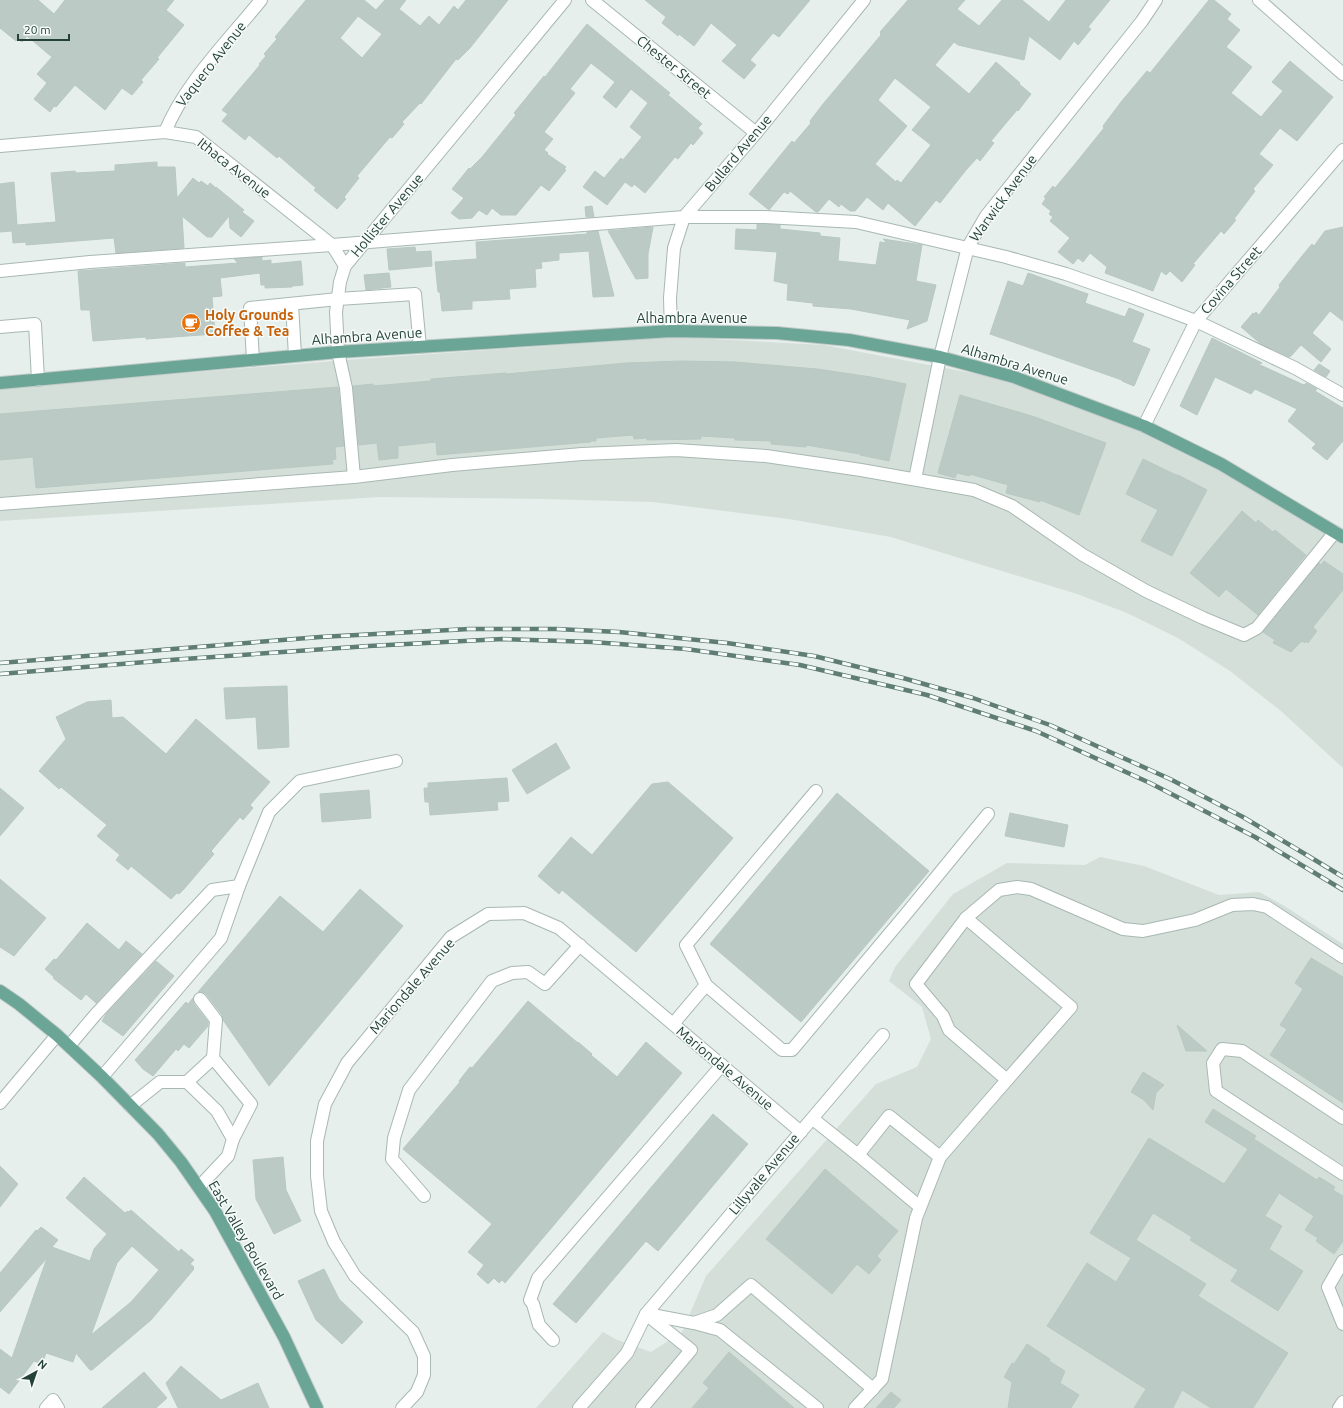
<svg xmlns="http://www.w3.org/2000/svg" width="1343" height="1408" font-family="Ubuntu,sans-serif">
<style>
.built{fill:#d4dfda}
.building{fill:#bbcac4;stroke:#b8c9c2;fill-rule:evenodd}
.lines{fill:none;stroke-linecap:round;stroke-linejoin:round}
.minor-casing{stroke:#a8b8b2;stroke-width:14}
.major-casing{stroke:#c2cac8;stroke-width:14}
.minor{stroke:#fff;stroke-width:12}
.major{stroke:#6aa596;stroke-width:12}
.rail-casing{stroke:#5f7d75;stroke-width:4.5}
.rail{stroke:#f7fbf9;stroke-width:3;stroke-dasharray:9;stroke-linecap:butt}
.labels{text-anchor:middle;stroke-width:3;stroke-linejoin:round;paint-order:stroke}
.street-label{font-size:14px;fill:#24423a;stroke:#f7fbf9}
.food-label{font-size:14px;font-weight:bold;fill:#c56008;stroke:#f7fbf9;text-anchor:start}
</style>
<rect width="100%" height="100%" fill="#e6efeb"/>
<g class="built">
<polygon points="675,337 824,345 992,377 1078,402 1213,463 1343,542 1343,768 1281,711 1230,671 1178,638 1127,613 1077,594 891,537 789,519 653,502 543,499 380,497 0,521 0,388 346,360"/>
<polygon points="1100,857 1144,866 1219,895 1259,892 1283,905 1343,944 1343,1408 536,1408 603,1332 615,1339 651,1352 682,1332 706,1276 876,1084 917,1067 931,1039 922,1007 889,981 895,967 953,894 1007,863 1085,865"/>
</g>
<g class="building">
<polygon points="0,0 38,0 54,14 65,0 174,0 166,10 184,25 157,58 159,59 141,80 143,82 132,95 122,88 105,110 75,85 56,107 54,106 50,112 34,99 47,83 37,74 52,57 27,36 22,42 18,39 16,41 0,28"/>
<path d="M306 0H364L376 10 385 0H406L399 9 420 26 429 16 439 25 454 6 458 10 466 0H508L470 48 458 60 456 59 421 104 420 103 402 122 404 124 392 138 390 137 357 176 359 178 344 197 346 199 337 209 314 190 316 188 279 156 277 158 249 135 245 140 222 121 228 114 222 110 260 65 259 64 266 56 264 54 277 39 275 37ZM358 16 382 34 362 58 340 38Z"/>
<polygon points="645,0 810,0 779,37 773,33 750,60 756,65 744,79 722,61 737,45 711,23 694,46 679,34 678,36 662,23 666,17"/>
<path d="M908 0H965L957 9 979 26 1002 0H1022L1049 22 1066 0H1110L1088 27 1091 29 1078 45 1074 41 1060 60 1029 36 1024 60 958 45 954 42 935 65 969 94 996 62 1020 83 1019 84 1031 94 1018 111 1017 110 991 141 994 143 980 161 977 158 966 170 940 203 936 200 915 226 888 203 883 210 867 197 855 211H850L841 204 839 207 829 199 818 212H816L790 191 788 194 784 192 769 210 749 194 792 141 794 143 811 123 810 121 823 104 881 35 880 34 881 33 880 32ZM895 78 931 107 912 130 931 145 901 183 897 180 896 182 875 164 907 126 878 100Z"/>
<polygon points="1209,0 1214,0 1231,14 1227,19 1240,30 1226,47 1252,67 1231,93 1261,117 1283,91 1272,82 1290,61 1333,97 1297,141 1280,128 1259,154 1273,165 1253,189 1255,191 1234,219 1236,220 1224,234 1221,231 1193,264 1195,265 1182,282 1170,271 1166,275 1161,271 1153,291 1105,273 1107,267 1090,253 1083,262 1078,258 1073,264 1058,252 1070,238 1050,221 1053,217 1049,214 1051,211 1042,204 1046,198 1044,197 1053,186 1055,188 1075,164 1104,128 1103,126 1121,102 1147,71 1150,73"/>
<polygon points="587,24 670,93 668,95 702,124 698,128 703,133 693,145 691,143 678,159 675,157 645,193 634,184 632,187 625,182 607,205 583,187 595,171 604,178 621,158 623,160 642,137 630,127 648,103 631,89 616,108 603,97 615,82 591,63 570,89 575,93 544,132 553,139 544,150 548,153 547,154 566,167 564,169 566,170 549,191 541,185 516,215 501,215 492,208 487,215 479,210 472,218 459,219 451,213 464,198 452,189 469,168 470,169 482,157 516,115 514,113 544,76 545,77"/>
<polygon points="157,162 157,167 175,167 177,198 193,178 199,183 201,181 208,186 210,183 216,188 216,187 244,210 242,212 254,221 241,237 230,228 229,216 212,237 207,237 182,216 184,248 116,253 114,238 26,245 26,242 13,243 12,231 0,232 0,184 14,182 17,225 56,222 51,173 75,171 76,173 115,171 115,165"/>
<polygon points="592,206 594,217 586,217 585,207"/>
<polygon points="757,224 780,225 780,229 820,233 820,236 840,238 838,261 876,265 880,242 887,243 883,239 922,245 916,281 936,285 927,321 907,329 910,320 851,309 813,306 813,303 787,300 788,284 774,281 777,252 735,249 736,229 757,230"/>
<polygon points="653,227 648,254 648,278 636,279 608,231"/>
<polygon points="1343,227 1343,321 1330,311 1312,333 1331,349 1321,362 1301,345 1291,356 1289,357 1261,344 1241,327 1253,313 1254,314 1256,312 1259,315 1280,287 1279,285 1302,256 1312,244 1314,246 1325,231"/>
<polygon points="598,231 614,296 593,297 589,251 559,253 559,260 541,262 542,268 535,269 536,287 509,289 510,299 472,301 472,309 442,311 440,292 438,292 435,262 477,259 476,242 587,234 587,232"/>
<polygon points="415,247 416,252 431,251 432,266 389,270 387,249"/>
<polygon points="262,257 262,261 271,260 271,264 301,261 303,285 292,286 292,287 265,288 265,285 261,285 260,273 220,278 222,296 212,297 215,334 146,339 146,337 93,341 90,310 81,310 78,271 185,263 185,267 238,263 234,259"/>
<polygon points="389,273 391,287 366,290 364,275"/>
<polygon points="1028,273 1088,294 1085,303 1125,317 1129,308 1144,314 1132,342 1150,349 1134,386 1122,381 1122,380 990,334 1008,281 1023,286"/>
<polygon points="1212,338 1262,363 1258,364 1304,385 1306,383 1317,389 1315,391 1343,408 1343,441 1327,460 1312,448 1316,444 1288,421 1297,409 1255,389 1251,394 1215,377 1197,415 1180,406"/>
<polygon points="681,361 735,362 817,369 871,377 906,384 889,461 860,455 860,454 806,445 806,447 771,444 771,441 735,440 735,438 701,436 701,439 647,440 647,438 634,439 633,435 596,438 596,441 591,441 591,442 437,455 436,442 398,446 398,458 379,460 377,443 359,445 353,386 373,384 373,386 431,381 431,379 506,373 506,374 626,363"/>
<polygon points="1319,364 1330,371 1326,377 1314,370"/>
<polygon points="338,387 344,446 335,447 336,459 332,460 333,464 36,488 33,457 0,460 0,414"/>
<polygon points="960,395 1032,416 1106,443 1079,515 1040,500 1040,502 1006,493 1008,485 970,474 970,476 957,473 955,478 938,473"/>
<polygon points="1143,459 1176,475 1178,475 1207,490 1172,556 1141,541 1158,510 1126,494"/>
<polygon points="1242,511 1256,523 1258,520 1273,532 1275,530 1306,555 1258,615 1226,589 1219,597 1190,573"/>
<polygon points="1324,561 1343,574 1343,590 1313,627 1317,631 1308,643 1306,641 1305,643 1302,641 1291,652 1273,643 1275,640 1263,632 1319,563 1321,565"/>
<polygon points="287,686 289,747 258,749 256,717 226,719 224,688"/>
<polygon points="111,700 112,718 123,717 166,754 196,719 270,782 250,805 253,808 243,820 240,817 211,851 214,854 184,889 179,894 177,893 171,899 131,866 128,870 116,860 120,855 97,836 107,825 61,787 59,789 39,771 66,739 56,717 87,702"/>
<polygon points="556,743 570,768 527,794 512,770"/>
<polygon points="507,778 509,801 497,802 498,810 430,815 429,802 425,802 424,788 428,788 428,783"/>
<polygon points="668,782 733,838 636,952 562,890 559,894 538,876 571,837 592,855 652,784"/>
<polygon points="0,788 24,808 0,836"/>
<polygon points="369,790 371,818 322,822 320,794"/>
<polygon points="837,793 929,871 801,1022 710,944"/>
<polygon points="1010,813 1068,825 1064,847 1005,836"/>
<polygon points="0,879 46,918 14,956 0,947"/>
<polygon points="360,889 403,926 269,1086 223,1020 222,1015 206,994 203,992 198,992 280,896 323,932"/>
<polygon points="87,923 119,950 126,941 142,954 96,1003 86,994 81,1000 53,978 54,977 45,969 54,959 56,960"/>
<polygon points="1311,958 1343,977 1343,1103 1270,1055 1287,1029 1280,1025 1303,989 1295,983"/>
<polygon points="156,961 174,976 123,1036 102,1021 107,1013"/>
<polygon points="193,998 194,1004 208,1022 208,1026 189,1048 184,1044 178,1051 176,1049 153,1076 143,1069 135,1060 186,1002 188,1004"/>
<polygon points="528,1001 578,1043 578,1042 592,1054 591,1055 617,1077 646,1042 682,1073 505,1283 502,1280 499,1283 494,1278 488,1284 477,1274 484,1265 468,1252 492,1224 403,1149 460,1082 459,1081 470,1067 472,1068"/>
<polygon points="1177,1025 1207,1051 1186,1051"/>
<polygon points="1143,1072 1164,1085 1156,1093 1153,1110 1144,1100 1131,1092"/>
<polygon points="1213,1109 1256,1136 1254,1139 1317,1180 1319,1177 1335,1187 1333,1190 1343,1196 1343,1241 1334,1254 1316,1241 1318,1238 1305,1230 1314,1216 1279,1193 1265,1216 1282,1226 1269,1249 1303,1271 1278,1311 1231,1281 1238,1270 1190,1240 1192,1237 1153,1213 1136,1240 1206,1284 1198,1296 1288,1353 1253,1408 1211,1408 1182,1390 1173,1408 1134,1408 1146,1389 1047,1326 1087,1263 1116,1282 1131,1258 1090,1233 1149,1138 1224,1184 1248,1149 1205,1122"/>
<polygon points="713,1114 748,1144 658,1251 646,1241 576,1323 553,1304"/>
<polygon points="283,1157 286,1190 301,1221 274,1234 256,1199 253,1160"/>
<polygon points="0,1166 18,1184 0,1207"/>
<polygon points="825,1169 898,1231 877,1256 881,1260 869,1274 857,1264 832,1294 766,1239"/>
<path d="M84 1177 125 1213 128 1211 129 1212 131 1210 179 1252 181 1249 194 1260 190 1264 194 1267 193 1268 194 1269 151 1320 92 1370H90L76 1353 73 1362 46 1353 42 1364 34 1361 9 1394 0 1387V1349L12 1358 47 1258 0 1312V1273L36 1230 37 1231 41 1227 58 1240 52 1247 90 1261 94 1249 107 1234 66 1198ZM132 1246 159 1270 131 1302 91 1335 117 1263Z"/>
<polygon points="324,1269 339,1299 363,1322 342,1344 316,1320 298,1281"/>
<polygon points="1027,1344 1050,1359 1049,1361 1065,1371 1060,1383 1079,1395 1071,1408 1008,1408 1012,1382 1004,1377 1012,1363 1014,1364"/>
<polygon points="729,1352 794,1408 692,1408 709,1388 703,1383"/>
<polygon points="181,1366 221,1400 258,1383 269,1408 178,1408 166,1383"/>
<polygon points="144,1372 167,1398 156,1408 102,1408"/>
<polygon points="891,1392 901,1400 894,1408 876,1408"/>
</g>
<g class="lines">
<g class="minor-casing">
<g id="minor">
<polyline points="592,0 756,133"/>
<polyline points="1259,0 1343,74"/>
<path d="M165 132C185 83 228 41 261 0"/>
<polyline points="0,146 165,132 196,137 332,245 345,266"/>
<polyline points="0,271 90,262 332,245 684,217 765,217 856,222 1006,257 1066,274 1129,296 1196,321 1295,368 1343,395"/>
<polyline points="292,304 295,356"/>
<polyline points="0,327 35,324 38,380"/>
<polyline points="671,331 670,298 674,248 684,217 756,133 864,0"/>
<polyline points="253,360 250,308 338,299 415,294 420,347"/>
<polyline points="1144,426 1196,321 1343,150"/>
<polyline points="354,477 346,388 338,352 336,312 340,282 345,266 565,0"/>
<polyline points="915,479 940,357 968,247 986,216 1142,21 1156,0"/>
<polyline points="0,504 354,477 452,465 582,454 676,450 766,456 861,470 974,490 1012,506 1083,555 1146,591 1203,618 1244,635 1257,628 1335,532"/>
<polyline points="966,918 1071,1007 1007,1080"/>
<polyline points="706,985 782,1050 792,1050 906,914 988,814"/>
<polyline points="200,999 216,1020 213,1058 251,1104 233,1139"/>
<polyline points="673,1024 706,985 686,945 816,791"/>
<polyline points="69,1046 96,1014 212,890 239,886 269,812 300,781 396,761"/>
<polyline points="102,1077 221,938 239,886"/>
<polyline points="187,1082 213,1058"/>
<polyline points="0,1103 57,1035"/>
<polyline points="130,1106 160,1082 187,1082 217,1111 233,1139 228,1156 199,1187"/>
<polyline points="1343,1118 1242,1051 1222,1049 1213,1063 1216,1091 1343,1174"/>
<polyline points="813,1119 858,1155 889,1116 940,1157 1007,1080 949,1030 943,1016 916,984 966,918 999,890 1017,887 1031,889 1123,929 1143,931 1195,920 1232,905 1253,904 1267,907 1343,957"/>
<polyline points="858,1155 920,1207"/>
<polyline points="424,1196 392,1159 394,1138 409,1090 492,981 512,973 528,972 545,984 580,945"/>
<polyline points="1343,1261 1328,1287 1343,1324"/>
<polyline points="646,1314 883,1035"/>
<polyline points="647,1314 694,1323 720,1330 817,1408"/>
<polyline points="694,1323 717,1315 751,1285 873,1389"/>
<polyline points="553,1340 539,1325 533,1304 530,1300 538,1278 722,1065"/>
<polyline points="46,1408 53,1400 58,1408"/>
<polyline points="402,1408 417,1392 424,1375 424,1356 413,1332 355,1276 334,1242 321,1211 317,1176 317,1141 325,1104 347,1063 451,937 488,914 524,913 559,928 801,1132"/>
<polyline points="579,1408 627,1353 646,1314 691,1350 642,1408"/>
<polyline points="855,1408 882,1379 916,1218 940,1157"/>
<polyline points="1339,1408 1343,1402"/>
</g>
</g>
<g class="major-casing">
<g id="major">
<polyline points="0,383 338,352 671,331 777,333 849,340 940,357 1014,377 1144,426 1221,464 1343,537"/>
<polyline points="0,991 19,1004 57,1035 102,1077 158,1134 181,1162 215,1211 284,1337 317,1408"/>
</g>
</g>
<use href="#minor" class="minor"/>
<use href="#major" class="major"/>
<g class="rail-casing">
<g id="rail">
<polyline points="0,663 320,637 469,629 556,629 619,632 727,643 814,656 903,678 973,698 1050,725 1170,779 1243,817 1305,854 1343,877"/>
<polyline points="0,674 170,660 369,646 502,639 592,642 686,649 800,665 927,695 1036,731 1150,783 1255,837 1343,890"/>
</g>
</g>
<use href="#rail" class="rail"/>
</g>
<defs>
<g id="cafe-disc" transform="scale(1)"><circle r="9.5" fill="#e8710a" stroke="#f7fbf9"/><path d="M-5.5-4.5H6V0H3Q3 3.5 0 3.5H-2.5Q-5.5 3.5-5.5 0ZM3-3.2v2h1.7v-2ZM-6 4.5H4V6H-6Z" fill="#fff"/></g>
</defs>
<g fill-rule="evenodd">
<use href="#cafe-disc" x="191" y="323"/>
</g>
<g class="labels">
<g class="street-label">
<text transform="translate(211 64) rotate(-52)" y="5">Vaquero Avenue</text>
<text transform="translate(674 67) rotate(39)" y="5">Chester Street</text>
<text transform="translate(738 153) rotate(-50)" y="5">Bullard Avenue</text>
<text transform="translate(234 168) rotate(38)" y="5">Ithaca Avenue</text>
<text transform="translate(1003 198) rotate(-54)" y="5">Warwick Avenue</text>
<text transform="translate(387 215) rotate(-50)" y="5">Hollister Avenue</text>
<text transform="translate(1231 280) rotate(-49)" y="5">Covina Street</text>
<text x="692" y="323">Alhambra Avenue</text>
<text transform="translate(367 336) rotate(-4)" y="5">Alhambra Avenue</text>
<text transform="translate(1015 364) rotate(17)" y="5">Alhambra Avenue</text>
<text transform="translate(412 986) rotate(-49)" y="5">Mariondale Avenue</text>
<text transform="translate(725 1068) rotate(40)" y="5">Mariondale Avenue</text>
<text transform="translate(764 1174) rotate(-50)" y="5">Lillyvale Avenue</text>
<text transform="translate(246 1240) rotate(60)" y="5">East Valley Boulevard</text>
</g>
<g class="food-label">
<text x="205" y="320">Holy Grounds<tspan x="205" dy="16">Coffee &amp; Tea</tspan></text>
</g>
</g>
<g transform="translate(36 1372) rotate(40)" stroke="#f7fbf9" stroke-width="3" paint-order="stroke">
<path d="M0-3L7 15L0 10L-7 15Z" fill="#24423a"/>
<text y="-6" font-size="11" font-weight="bold" text-anchor="middle" fill="#24423a">N</text>
</g>
<path d="M18 34v6h51v-6" fill="none" stroke="#24423a" stroke-width="2"/>
<text x="24" y="34" font-size="12" fill="#24423a" stroke="#f7fbf9" stroke-width="3" paint-order="stroke">20 m</text>
</svg>
